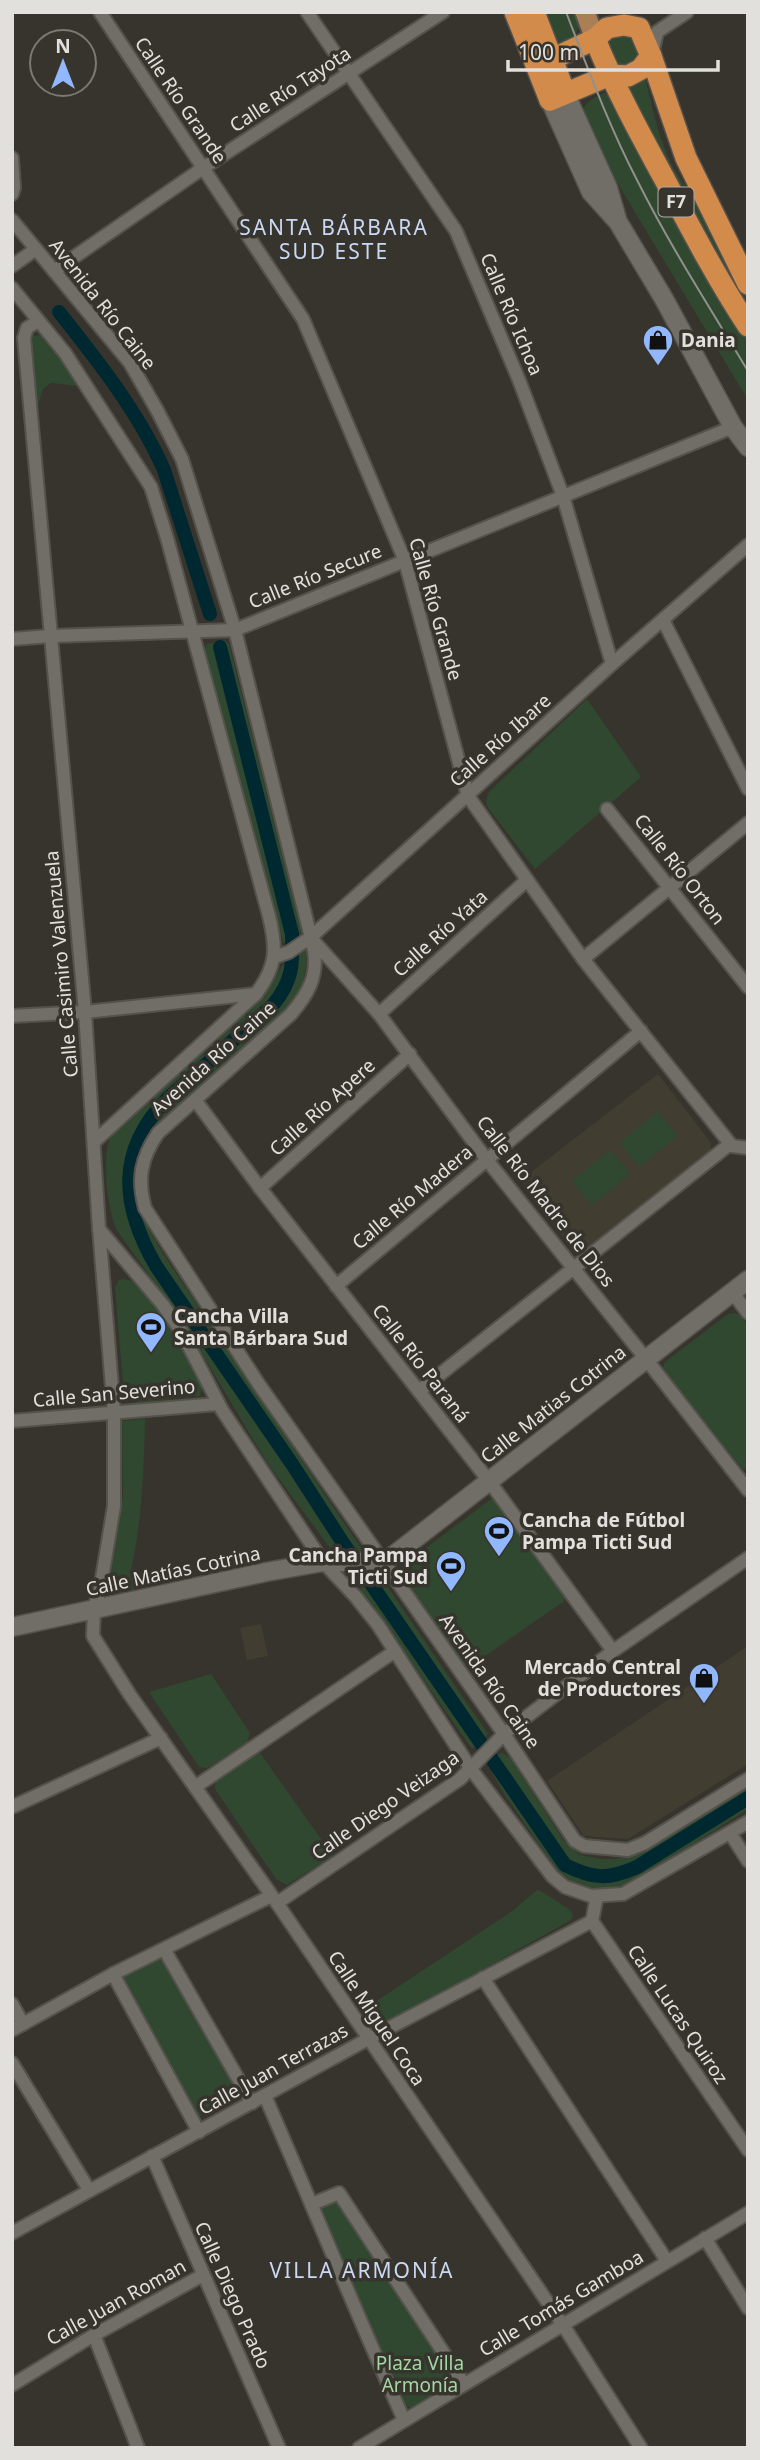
<svg xmlns="http://www.w3.org/2000/svg" width="760" height="2460" font-family="'Noto Sans',sans-serif">
<style>
.built{fill:#423d31}
.green{fill:#2f482f}
.lines{fill:none;stroke-linecap:round;stroke-linejoin:round}
.canal{stroke:#002831;stroke-width:14}
.street-casing{stroke:#55524d;stroke-width:16}
.secondary-casing{stroke:#55524d;stroke-width:21}
.primary-casing{stroke:#55524d;stroke-width:23}
.highway-casing{stroke:#55524d;stroke-width:24}
.street{stroke:#716e67;stroke-width:12}
.secondary{stroke:#716e67;stroke-width:18}
.primary{stroke:#ab7f56;stroke-width:19}
.highway{stroke:#d28b4a;stroke-width:21}
.tram{stroke:#92908b;stroke-width:2}
.labels{text-anchor:middle;stroke-width:7;stroke-linejoin:round;paint-order:stroke}
.shield{fill:#37342e;stroke:#afaca8;stroke-width:2}
.shield-label{font-size:18px;font-weight:bold;fill:#e2e0dc}
.street-label{font-size:19px;fill:#e2e0dc;stroke:#37342e}
.poi-label{font-size:19px;font-weight:bold;fill:#e2e0dc;stroke:#37342e;text-anchor:start}
.park-label{font-size:19px;fill:#a4d6a3;stroke:#37342e}
.neighbourhood-label{font-size:21px;letter-spacing:2px;fill:#cad9f3;stroke:#37342e}
</style>
<rect width="100%" height="100%" fill="#37342e"/>
<g class="built">
<polygon points="658,1074 711,1143 710,1157 586,1255 575,1253 521,1180"/>
<polygon points="261,1624 268,1656 247,1660 240,1628"/>
<polygon points="748,1646 748,1764 628,1839 584,1836 547,1781"/>
</g>
<g class="green">
<polygon points="544,12 576,12 579,24 575,37 567,41 556,41"/>
<polygon points="608,33 629,36 639,55 629,69 618,66 606,40"/>
<path d="M645 78C655 117 663 164 692 193L748 300V312L623 86H632Z"/>
<path d="M604 93 611 97 701 264 748 338V400L597 149C586 122 569 107 604 93Z"/>
<polygon points="40,335 65,364 79,386 51,383 43,389 37,408 30,339 33,336"/>
<polygon points="224,641 229,644 301,930 299,938 288,944 283,942 204,651 207,644"/>
<polygon points="587,699 641,777 535,869 488,808 486,801 489,792"/>
<path d="M306 947C307 972 305 987 289 1007L163 1119C145 1140 131 1161 135 1190 139 1227 192 1295 214 1328 303 1464 396 1599 488 1734L472 1749 350 1575 268 1464 187 1329 116 1229C107 1206 102 1160 110 1137L265 994C277 978 285 952 306 947Z"/>
<polygon points="658,1111 678,1136 639,1167 620,1143"/>
<polygon points="610,1150 630,1174 592,1205 572,1181"/>
<polygon points="125,1279 132,1281 166,1316 203,1385 200,1396 136,1403 127,1399 124,1395 115,1288 119,1280"/>
<polygon points="734,1313 740,1315 748,1326 748,1467 743,1470 666,1373 663,1367 665,1362 728,1314"/>
<path d="M145 1419C144 1471 142 1520 131 1570L147 1587 118 1594 112 1589 110 1581 123 1494 122 1421Z"/>
<polygon points="491,1499 495,1501 564,1591 566,1596 563,1602 472,1665 463,1663 405,1579 403,1571 406,1563"/>
<polygon points="211,1674 250,1733 247,1743 207,1768 199,1767 149,1692"/>
<polygon points="258,1750 333,1856 287,1885 276,1879 215,1789 216,1779"/>
<polygon points="502,1753 510,1757 564,1841 581,1855 600,1859 615,1859 645,1852 748,1787 748,1809 645,1875 614,1889 593,1889 562,1878 503,1792 487,1763 489,1759"/>
<polygon points="537,1890 541,1891 570,1910 573,1915 571,1920 391,2021 379,2023 368,2018 367,2012 369,2006 511,1912"/>
<polygon points="161,1957 240,2093 196,2118 119,1977"/>
<polygon points="335,2199 387,2275 455,2381 454,2384 415,2409 406,2406 354,2298 318,2207"/>
</g>
<g class="lines">
<g class="canal">
<path d="M59 312C98 361 139 413 164 470L210 614"/>
<path d="M220 647 292 934C293 965 293 980 273 1005L167 1099C116 1151 121 1206 156 1266L292 1464 343 1543 565 1865C593 1879 608 1880 637 1867L748 1798"/>
</g>
<g class="street-casing">
<g id="street">
<polyline points="100,12 303,319 405,561 468,796 583,959 732,1146 748,1148"/>
<polyline points="307,12 456,231 519,380 563,496 612,664"/>
<polyline points="652,55 657,32 687,12"/>
<polyline points="12,158 14,188 12,194"/>
<path d="M12 220 130 363 157 410 182 459 235 630 314 950C318 977 308 994 291 1014L158 1133C141 1158 137 1179 145 1208L258 1383 504 1734 575 1841 584 1846 628 1850 645 1843 748 1779"/>
<polyline points="12,266 36,249"/>
<polyline points="54,271 203,168 443,12"/>
<path d="M12 288 65 353 151 487 167 538 269 916C277 949 277 966 256 994L95 1141"/>
<polyline points="38,321 27,328 24,338 85,1012 99,1228 114,1412 114,1506 100,1590 94,1608 93,1636 130,1695 277,1903 563,2325 641,2448"/>
<polyline points="663,620 748,789"/>
<polyline points="12,639 51,636 235,630 733,427"/>
<polyline points="607,809 748,987"/>
<polyline points="311,938 379,1014 487,1160 646,1359 748,1490"/>
<polyline points="275,957 289,952 311,937 612,664 748,545"/>
<polyline points="583,959 748,823"/>
<polyline points="379,1014 527,880"/>
<polyline points="12,1016 85,1012 256,994"/>
<polyline points="196,1101 260,1188 489,1481 613,1651"/>
<polyline points="260,1188 410,1054"/>
<polyline points="99,1229 163,1305 181,1331 222,1410 323,1562 355,1596 378,1625 471,1769 552,1876 565,1887 591,1896 623,1894 748,1822"/>
<polyline points="336,1286 641,1031"/>
<polyline points="732,1292 748,1313"/>
<polyline points="419,1391 730,1144"/>
<polyline points="12,1421 218,1404"/>
<polyline points="195,1787 395,1651"/>
<polyline points="12,1807 161,1738"/>
<polyline points="730,1833 748,1861"/>
<polyline points="597,1896 592,1921 748,2150"/>
<polyline points="277,1903 460,1779 504,1734 613,1651 748,1558"/>
<polyline points="164,1949 252,2103"/>
<polyline points="113,1974 199,2132"/>
<polyline points="483,1978 667,2261"/>
<polyline points="12,2004 23,2024"/>
<polyline points="12,2030 113,1974 271,1896"/>
<polyline points="12,2063 89,2190"/>
<path d="M265 2096C312 2204 356 2313 404 2420"/>
<polyline points="152,2156 279,2448"/>
<polyline points="312,2204 339,2193 464,2384"/>
<polyline points="12,2233 368,2039 592,1921"/>
<polyline points="705,2238 748,2308"/>
<polyline points="94,2335 138,2448"/>
<polyline points="12,2385 94,2335 203,2275"/>
<polyline points="359,2448 748,2213"/>
</g>
</g>
<g class="secondary-casing">
<g id="secondary">
<polyline points="565,93 608,188 617,219"/>
<polyline points="550,100 591,192 618,222 664,299 733,427 748,447"/>
<polyline points="12,1627 266,1572 323,1562 385,1562 748,1280"/>
</g>
</g>
<g class="primary-casing">
<polyline id="primary" points="585,12 595,39"/>
</g>
<g class="highway-casing">
<g id="highway">
<polyline points="515,12 550,100"/>
<polyline points="534,12 565,93"/>
<path d="M595 39C615 88 640 134 665 180 691 229 717 279 748 326"/>
<polyline points="552,59 595,39 607,28 624,25 639,28 651,56 686,158 748,284"/>
<polyline points="550,100 610,75 628,76 641,69 651,56"/>
</g>
</g>
<use href="#street" class="street"/>
<use href="#secondary" class="secondary"/>
<use href="#primary" class="primary"/>
<use href="#highway" class="highway"/>
<path class="tram" d="M566 12C588 69 609 126 637 180 670 246 710 308 748 371"/>
</g>
<defs>
<g id="shop-pin" transform="scale(1.575)"><path d="M0 17L-7.5 6A9.5 9.5 0 1 1 7.5 6Z" fill="#91b8fd" stroke="#37342e"/><path d="M-5-2.5h2.3a2.7 3.5 0 0 1 5.4 0H5L5.5 6h-11ZM-1.5-2.5h3a1.5 2.3 0 0 0-3 0Z" fill="#111"/></g>
<g id="stadium-pin" transform="scale(1.575)"><path d="M0 17L-7.5 6A9.5 9.5 0 1 1 7.5 6Z" fill="#91b8fd" stroke="#37342e"/><path d="M0-5a6.5 5 0 1 0 0 10a6.5 5 0 1 0 0-10ZM-3.5-1.8h7v3.6h-7Z" fill="#111"/></g>
</defs>
<g fill-rule="evenodd">
<use href="#shop-pin" x="658" y="340"/>
<use href="#stadium-pin" x="151" y="1327"/>
<use href="#stadium-pin" x="499" y="1531"/>
<use href="#stadium-pin" x="451" y="1566"/>
<use href="#shop-pin" x="704" y="1678"/>
</g>
<g class="labels">
<rect class="shield" x="658.5" y="187.5" width="35" height="29" rx="5"/>
<g class="shield-label">
<text x="676" y="208">F7</text>
</g>
<g class="street-label">
<text transform="translate(290 89) rotate(-33)" y="7">Calle Río Tayota</text>
<text transform="translate(181 100) rotate(56)" y="7">Calle Río Grande</text>
<text transform="translate(103 304) rotate(52)" y="7">Avenida Río Caine</text>
<text transform="translate(512 314) rotate(67)" y="7">Calle Río Ichoa</text>
<text transform="translate(315 576) rotate(-22)" y="7">Calle Río Secure</text>
<text transform="translate(436 609) rotate(74)" y="7">Calle Río Grande</text>
<text transform="translate(500 740) rotate(-42)" y="7">Calle Río Ibare</text>
<text transform="translate(680 869) rotate(52)" y="7">Calle Río Orton</text>
<text transform="translate(440 933) rotate(-42)" y="7">Calle Río Yata</text>
<text transform="translate(61 964) rotate(-95)" y="7">Calle Casimiro Valenzuela</text>
<text transform="translate(213 1058) rotate(-42)" y="7">Avenida Río Caine</text>
<text transform="translate(322 1107) rotate(-42)" y="7">Calle Río Apere</text>
<text transform="translate(412 1197) rotate(-40)" y="7">Calle Río Madera</text>
<text transform="translate(546 1201) rotate(52)" y="7">Calle Río Madre de Dios</text>
<text transform="translate(421 1363) rotate(52)" y="7">Calle Río Paraná</text>
<text transform="translate(114 1393) rotate(-5)" y="7">Calle San Severino</text>
<text transform="translate(553 1404) rotate(-38)" y="7">Calle Matias Cotrina</text>
<text transform="translate(173 1571) rotate(-12)" y="7">Calle Matías Cotrina</text>
<text transform="translate(490 1681) rotate(55)" y="7">Avenida Río Caine</text>
<text transform="translate(385 1805) rotate(-35)" y="7">Calle Diego Veizaga</text>
<text transform="translate(678 2014) rotate(56)" y="7">Calle Lucas Quiroz</text>
<text transform="translate(377 2018) rotate(56)" y="7">Calle Miguel Coca</text>
<text transform="translate(273 2069) rotate(-29)" y="7">Calle Juan Terrazas</text>
<text transform="translate(233 2295) rotate(66)" y="7">Calle Diego Prado</text>
<text transform="translate(116 2302) rotate(-29)" y="7">Calle Juan Roman</text>
<text transform="translate(561 2303) rotate(-31)" y="7">Calle Tomás Gamboa</text>
</g>
<g class="poi-label">
<text x="681" y="347">Dania</text>
<text x="174" y="1323">Cancha Villa<tspan x="174" dy="22">Santa Bárbara Sud</tspan></text>
<text x="522" y="1527">Cancha de Fútbol<tspan x="522" dy="22">Pampa Ticti Sud</tspan></text>
<text x="428" y="1562" text-anchor="end">Cancha Pampa<tspan x="428" dy="22">Ticti Sud</tspan></text>
<text x="681" y="1674" text-anchor="end">Mercado Central<tspan x="681" dy="22">de Productores</tspan></text>
</g>
<g class="park-label">
<text x="420" y="2370">Plaza Villa<tspan x="420" dy="22">Armonía</tspan></text>
</g>
<g class="neighbourhood-label">
<text x="334" y="235">SANTA BÁRBARA<tspan x="334" dy="24">SUD ESTE</tspan></text>
<text x="362" y="2278">VILLA ARMONÍA</text>
</g>
</g>
<rect width="760" height="2460" fill="none" stroke="#e2e0dc" stroke-width="28"/>
<g transform="translate(63 63)"><circle r="33" fill="#37342e" stroke="#7b7974" stroke-width="2"/>
<path d="M0-5L12 26L0 18L-12 26Z" fill="#91b8fd"/>
<text y="-10" font-size="19" font-weight="bold" text-anchor="middle" fill="#e2e0dc">N</text>
</g>
<path d="M508 60v10h210v-10" fill="none" stroke="#e2e0dc" stroke-width="3.5"/>
<text x="518" y="60" font-size="21" fill="#e2e0dc" stroke="#37342e" stroke-width="5" paint-order="stroke">100 m</text>
</svg>
